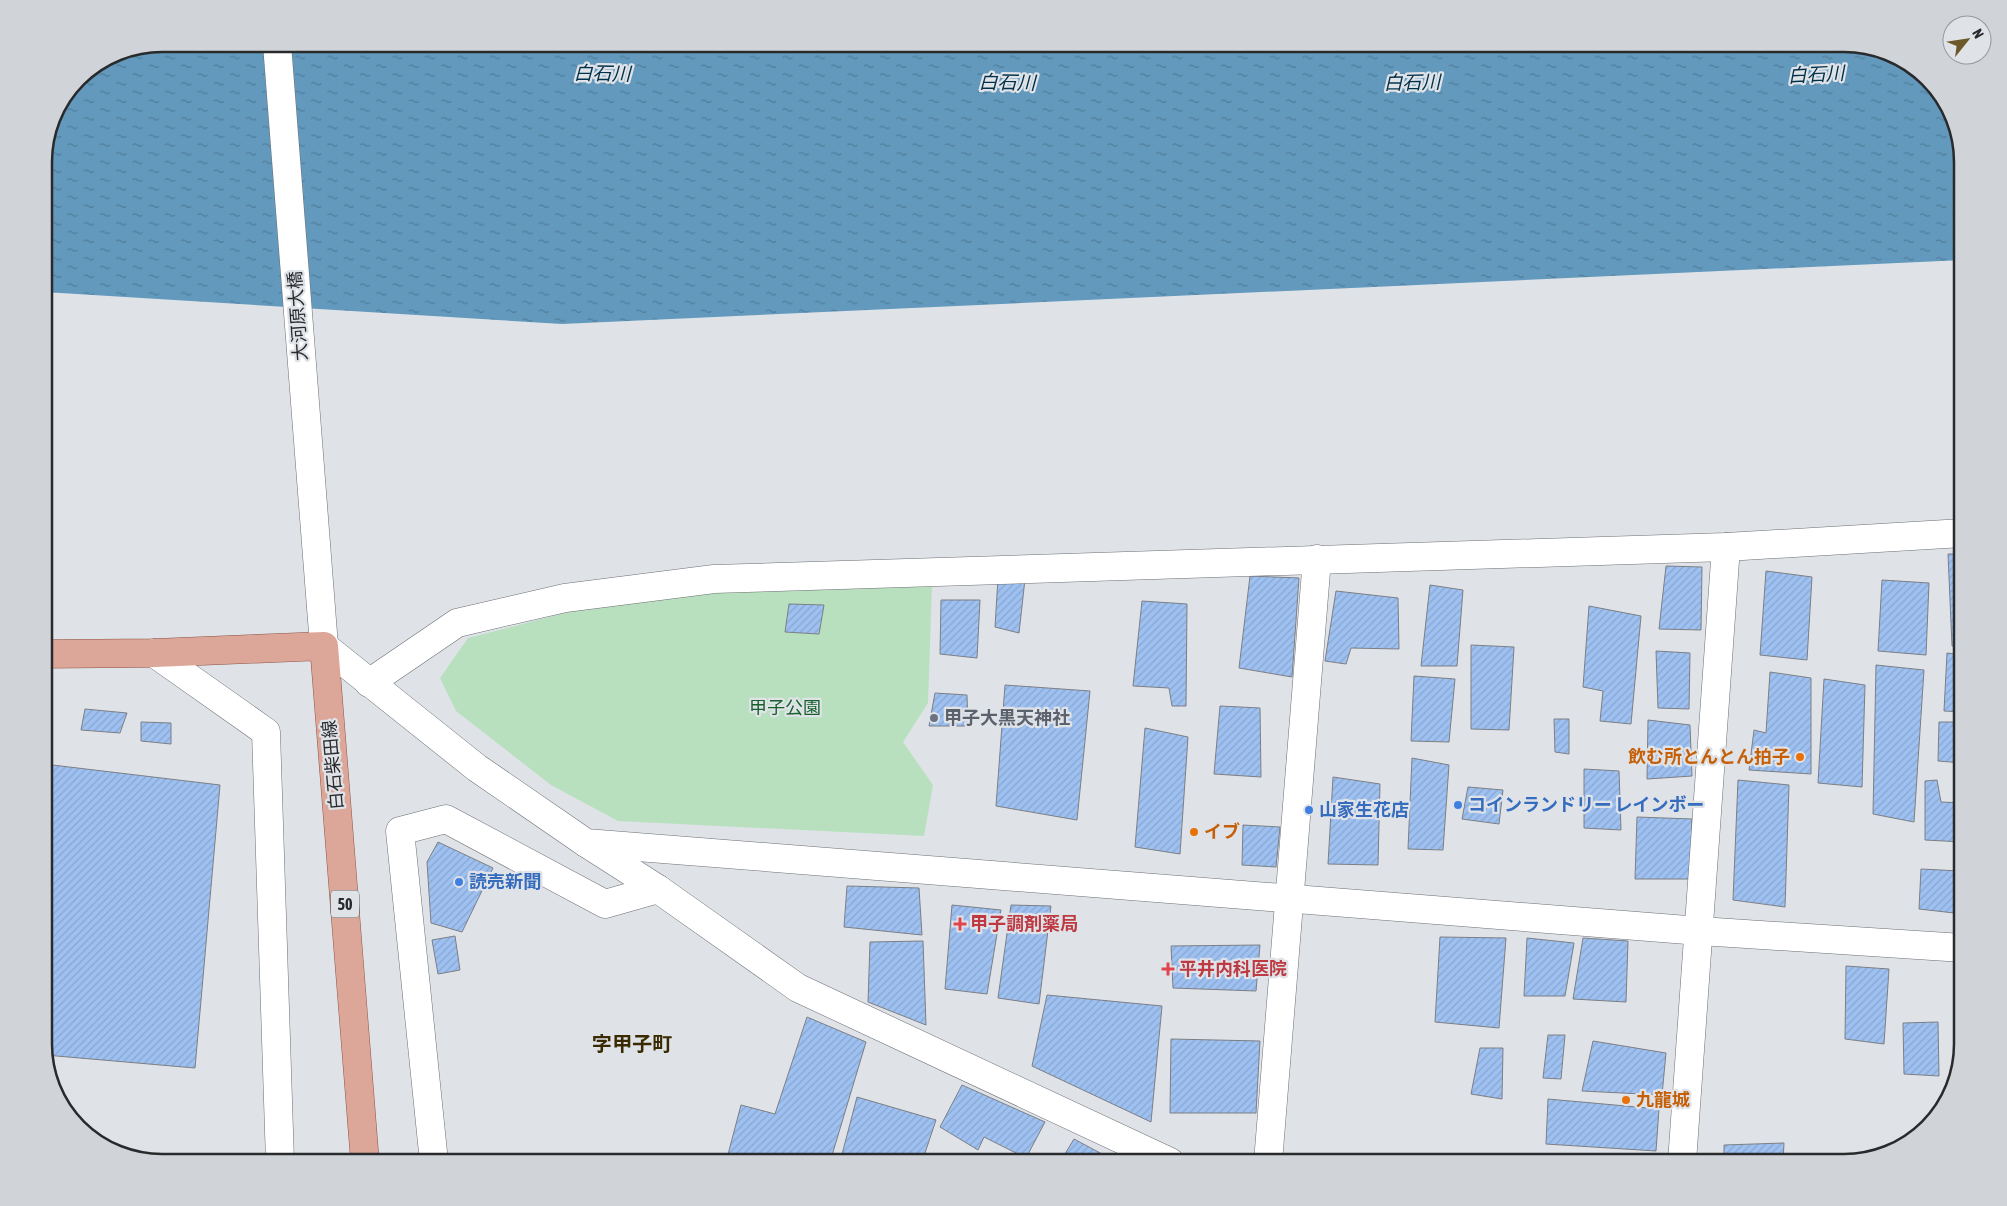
<svg xmlns="http://www.w3.org/2000/svg" width="2007" height="1206" font-family="'Asap Condensed','Noto Sans JP',sans-serif">
<style>
.green{fill:#b8e0be}
.water{fill:url(#water-ripples)}
.building{fill:url(#building-hatch);stroke:#7c7f84}
.lines{fill:none;stroke-linecap:round;stroke-linejoin:round}
.minor-casing{stroke:#6c6f74;stroke-width:29}
.tertiary-casing{stroke:#6c6f74;stroke-width:29}
.secondary-casing{stroke:#6c6f74;stroke-width:29}
.primary-casing{stroke:#8e5445;stroke-width:29}
.minor{stroke:#fff;stroke-width:28}
.tertiary{stroke:#fff;stroke-width:28}
.secondary{stroke:#fff;stroke-width:28}
.primary{stroke:#dca698;stroke-width:28}
.worship-dot{fill:#6b7280;stroke:#dfe3e8;stroke-width:2}
.food-dot{fill:#e8710a;stroke:#dfe3e8;stroke-width:2}
.shop-dot{fill:#3f7fe0;stroke:#dfe3e8;stroke-width:2}
.health-dot{fill:#e0444e;stroke:#dfe3e8;stroke-width:2}
.labels{text-anchor:middle;stroke-width:4.5;stroke-linejoin:round;paint-order:stroke}
.shield{fill:#dfe3e8;stroke:#606264;stroke-width:1}
.shield-label{font-size:16px;font-weight:bold;fill:#292a2c}
.street-label{font-size:18px;fill:#292a2c;stroke:#dfe3e8}
.park-label{font-size:18px;fill:#18612d;stroke:#dfe3e8}
.worship-label{font-size:18px;font-weight:bold;fill:#5b616d;stroke:#dfe3e8;text-anchor:start}
.food-label{font-size:18px;font-weight:bold;fill:#c56008;stroke:#dfe3e8;text-anchor:start}
.shop-label{font-size:18px;font-weight:bold;fill:#366cbe;stroke:#dfe3e8;text-anchor:start}
.health-label{font-size:18px;font-weight:bold;fill:#be3a42;stroke:#dfe3e8;text-anchor:start}
.water-label{font-size:19px;font-style:italic;fill:#013049;stroke:#dfe3e8}
.quarter-label{font-size:20px;font-weight:bold;fill:#3a2a01;stroke:#dfe3e8}
.rim{fill:none;stroke:#292a2c;stroke-width:2.5}
</style>
<defs>
<pattern id="water-ripples" width="26" height="14" patternUnits="userSpaceOnUse" patternTransform="scale(1.25)"><rect width="26" height="14" fill="#6299bd"/><path d="M2 4q2-2 4 0t4 0M15 11q2-2 4 0t4 0" fill="none" stroke="#517d9a"/></pattern>
<pattern id="building-hatch" width="6" height="6" patternUnits="userSpaceOnUse" patternTransform="scale(1.25)"><rect width="6" height="6" fill="#9ec1f2"/><path d="M-1 1l2-2M0 6l6-6M5 7l2-2" fill="none" stroke="#88a6d0"/></pattern>
</defs>
<rect width="100%" height="100%" fill="#dfe3e8"/>
<polygon class="green" points="932,585 928,703 903,742 933,785 924,836 618,821 551,785 456,711 440,678 468,638 580,609 717,590"/>
<polygon class="water" points="163,44 1844,44 1904,60 1947,103 1963,155 1963,260 562,324 44,292 44,155 53,117 79,78 117,53"/>
<g class="building">
<polygon points="1948,554 1963,554 1963,647 1952,646"/>
<polygon points="1666,566 1702,567 1701,630 1659,629"/>
<polygon points="1766,571 1812,577 1807,660 1760,655"/>
<polygon points="1250,576 1299,578 1292,677 1239,668"/>
<polygon points="998,578 1025,579 1019,633 995,627"/>
<polygon points="1882,580 1929,583 1926,655 1878,651"/>
<polygon points="1430,585 1463,590 1457,666 1421,666"/>
<polygon points="1336,591 1398,598 1399,649 1351,648 1346,664 1325,661"/>
<polygon points="941,600 980,600 977,658 940,654"/>
<polygon points="1142,601 1187,604 1186,706 1172,706 1169,688 1133,686"/>
<polygon points="789,604 824,605 819,634 785,632"/>
<polygon points="1589,606 1641,616 1631,724 1600,721 1603,691 1583,687"/>
<polygon points="1471,645 1514,647 1509,730 1471,729"/>
<polygon points="1656,651 1690,653 1689,709 1658,708"/>
<polygon points="1947,653 1963,655 1963,712 1944,711"/>
<polygon points="1876,665 1924,670 1914,822 1873,814"/>
<polygon points="1770,672 1811,678 1811,774 1749,770 1754,730 1766,733"/>
<polygon points="1414,676 1455,679 1449,742 1411,741"/>
<polygon points="1824,679 1865,685 1862,787 1818,783"/>
<polygon points="1005,685 1090,691 1077,820 996,806"/>
<polygon points="935,693 967,695 968,726 929,726"/>
<polygon points="1220,706 1260,708 1261,777 1214,774"/>
<polygon points="85,709 127,713 120,733 81,730"/>
<polygon points="1554,719 1569,719 1569,754 1555,752"/>
<polygon points="1648,720 1690,725 1692,776 1647,779"/>
<polygon points="141,722 171,723 171,744 141,741"/>
<polygon points="1939,722 1963,722 1963,763 1938,761"/>
<polygon points="1145,728 1188,737 1180,854 1135,847"/>
<polygon points="1412,758 1449,765 1443,850 1408,849"/>
<polygon points="44,764 220,785 195,1068 45,1055"/>
<polygon points="1584,769 1619,771 1621,830 1584,828"/>
<polygon points="1333,777 1380,784 1378,865 1328,864"/>
<polygon points="1738,780 1789,785 1785,907 1733,900"/>
<polygon points="1937,780 1941,802 1963,803 1963,842 1925,840 1925,781"/>
<polygon points="1468,787 1503,790 1499,824 1462,819"/>
<polygon points="1637,817 1692,819 1691,879 1635,879"/>
<polygon points="1243,825 1280,827 1276,867 1242,865"/>
<polygon points="438,842 493,868 462,932 431,923 427,862"/>
<polygon points="1921,869 1960,871 1960,889 1963,889 1963,914 1919,909"/>
<polygon points="847,886 919,888 922,935 844,927"/>
<polygon points="952,905 1001,910 987,994 945,989"/>
<polygon points="1011,905 1051,906 1039,1004 998,998"/>
<polygon points="455,936 460,970 438,974 432,940"/>
<polygon points="1440,937 1506,938 1499,1028 1435,1022"/>
<polygon points="1527,938 1574,943 1565,996 1524,996"/>
<polygon points="1583,938 1628,941 1626,1002 1573,999"/>
<polygon points="923,941 926,1025 868,1002 870,942"/>
<polygon points="1260,945 1256,991 1173,988 1171,946"/>
<polygon points="1846,966 1889,969 1884,1044 1845,1039"/>
<polygon points="1047,995 1162,1006 1151,1122 1032,1066"/>
<polygon points="807,1017 866,1042 830,1162 726,1162 741,1105 775,1114"/>
<polygon points="1938,1022 1939,1076 1904,1074 1903,1023"/>
<polygon points="1548,1035 1565,1035 1561,1079 1543,1078"/>
<polygon points="1171,1039 1260,1041 1256,1113 1170,1113"/>
<polygon points="1593,1041 1666,1053 1662,1095 1582,1091"/>
<polygon points="1480,1048 1503,1048 1502,1099 1471,1094"/>
<polygon points="962,1085 1045,1122 1026,1158 984,1137 978,1150 940,1127"/>
<polygon points="857,1097 936,1120 922,1162 840,1162"/>
<polygon points="1548,1099 1659,1109 1656,1151 1546,1144"/>
<polygon points="1074,1139 1117,1162 1060,1162"/>
<polygon points="1784,1143 1783,1162 1724,1162 1724,1145"/>
<polygon points="1586,1155 1625,1159 1625,1162 1586,1162"/>
</g>
<g class="lines">
<g class="minor-casing">
<g id="minor">
<polyline points="154,653 266,732 280,1162"/>
<polyline points="369,683 457,623 565,598 714,579 1726,547 1963,533"/>
<polyline points="586,843 658,889 798,988 1170,1162"/>
<polyline points="434,1162 400,831 446,819 605,904 658,889"/>
<polyline points="1268,1162 1317,559"/>
<polyline points="1682,1162 1726,547"/>
</g>
</g>
<g class="tertiary-casing">
<polyline id="tertiary" points="324,646 477,768 586,843 1700,931 1963,948"/>
</g>
<g class="secondary-casing">
<polyline id="secondary" points="277,44 324,646"/>
</g>
<g class="primary-casing">
<polyline id="primary" points="44,654 154,653 324,646 365,1162"/>
</g>
<use href="#minor" class="minor"/>
<use href="#tertiary" class="tertiary"/>
<use href="#secondary" class="secondary"/>
<use href="#primary" class="primary"/>
</g>
<circle class="worship-dot" cx="934" cy="718" r="5"/>
<g class="food-dot">
<circle cx="1800" cy="757" r="5"/>
<circle cx="1194" cy="832" r="5"/>
<circle cx="1626" cy="1100" r="5"/>
</g>
<g class="shop-dot">
<circle cx="1458" cy="805" r="5"/>
<circle cx="1309" cy="810" r="5"/>
<circle cx="459" cy="882" r="5"/>
</g>
<g class="health-dot">
<path d="M957.5 916.5h5v5h5v5h-5v5h-5v-5h-5v-5h5z"/>
<path d="M1165.5 961.5h5v5h5v5h-5v5h-5v-5h-5v-5h5z"/>
</g>
<g class="labels">
<rect class="shield" x="331" y="890.5" width="28" height="27" rx="4"/>
<g class="shield-label">
<text x="345" y="910">50</text>
</g>
<g class="street-label">
<text transform="translate(298 316) rotate(-94)" y="6">大河原大橋</text>
<text transform="translate(333 765) rotate(-95)" y="6">白石柴田線</text>
</g>
<g class="park-label">
<text x="785" y="714">甲子公園</text>
</g>
<g class="worship-label">
<text x="944" y="724">甲子大黒天神社</text>
</g>
<g class="food-label">
<text x="1790" y="763" text-anchor="end">飲む所とんとん拍子</text>
<text x="1204" y="838">イブ</text>
<text x="1636" y="1106">九龍城</text>
</g>
<g class="shop-label">
<text x="1468" y="811">コインランドリー レインボー</text>
<text x="1319" y="816">山家生花店</text>
<text x="469" y="888">読売新聞</text>
</g>
<g class="health-label">
<text x="970" y="930">甲子調剤薬局</text>
<text x="1179" y="975">平井内科医院</text>
</g>
<g class="water-label">
<text transform="translate(602 73) rotate(1)" y="7">白石川</text>
<text transform="translate(1816 74) rotate(-3)" y="7">白石川</text>
<text transform="translate(1007 82) rotate(1)" y="7">白石川</text>
<text transform="translate(1412 82) rotate(-1)" y="7">白石川</text>
</g>
<g class="quarter-label">
<text x="632" y="1051">字甲子町</text>
</g>
</g>
<path d="M0 0H2007V1206H0ZM162 52H1844A110 110 0 0 1 1954 162V1044A110 110 0 0 1 1844 1154H162A110 110 0 0 1 52 1044V162A110 110 0 0 1 162 52Z" fill="#d0d4d9" fill-rule="evenodd"/>
<path class="rim" d="M162 52H1844A110 110 0 0 1 1954 162V1044A110 110 0 0 1 1844 1154H162A110 110 0 0 1 52 1044V162A110 110 0 0 1 162 52Z"/>
<g transform="translate(1967 40) rotate(60)"><circle r="24" fill="#dfe3e8" stroke="#96999d"/>
<path d="M0-4L9 19L0 12L-9 19Z" fill="#6d5927"/>
<text y="-8" font-size="14" font-weight="bold" text-anchor="middle" fill="#292a2c">N</text>
</g>
</svg>
